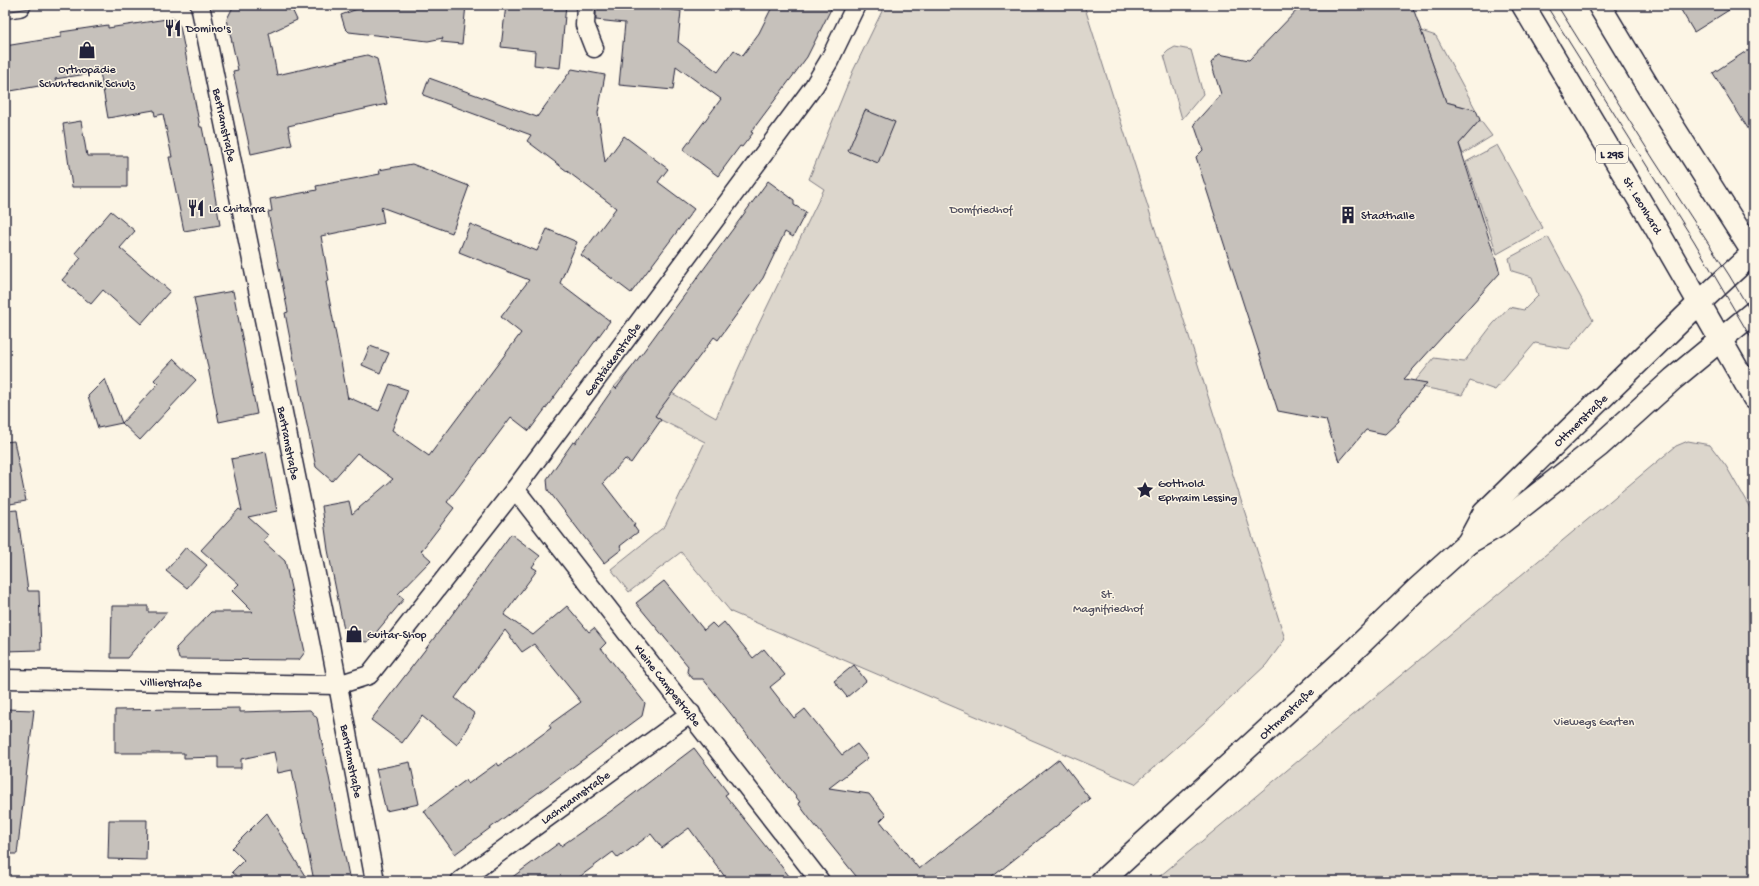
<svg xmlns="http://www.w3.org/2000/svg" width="1759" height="886" font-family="'Gochi Hand',sans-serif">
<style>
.green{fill:#dcd6cc;stroke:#7f7c84}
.building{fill:#c6c1bb;stroke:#22223b}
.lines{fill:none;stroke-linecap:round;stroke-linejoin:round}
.street-casing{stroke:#22223b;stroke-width:21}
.secondary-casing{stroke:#22223b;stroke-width:25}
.primary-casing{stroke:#22223b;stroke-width:25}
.street{stroke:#fcf5e5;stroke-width:18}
.secondary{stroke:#fcf5e5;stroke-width:22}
.primary{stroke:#fcf5e5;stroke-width:22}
.tram{stroke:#22223b;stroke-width:1}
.labels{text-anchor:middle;stroke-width:3;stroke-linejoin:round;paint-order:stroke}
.shield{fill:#fcf5e5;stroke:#63616e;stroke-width:1}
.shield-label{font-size:11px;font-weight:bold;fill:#22223b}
.poi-label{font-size:12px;fill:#22223b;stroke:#fcf5e5;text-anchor:start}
.street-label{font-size:12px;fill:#22223b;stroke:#fcf5e5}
.park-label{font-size:12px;fill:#504f5f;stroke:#fcf5e5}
</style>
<rect width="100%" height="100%" fill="#fcf5e5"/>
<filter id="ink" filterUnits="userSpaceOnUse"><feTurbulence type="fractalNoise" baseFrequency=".025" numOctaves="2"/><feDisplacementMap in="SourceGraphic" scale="8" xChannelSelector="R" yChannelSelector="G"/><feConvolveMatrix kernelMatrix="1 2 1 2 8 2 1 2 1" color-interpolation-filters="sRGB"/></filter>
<g filter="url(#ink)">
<g class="green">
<polygon points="885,5 1084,5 1285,639 1266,665 1204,723 1135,784 731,612 681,552 629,592 611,569 665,526 705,442 661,420 614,387 634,365 672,393 716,418 753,336 824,189 809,179 853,71"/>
<polygon points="1421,31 1436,36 1476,110 1446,102"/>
<polygon points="1175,47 1191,50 1203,94 1182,119 1164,55 1168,51"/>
<polygon points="1480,120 1492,136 1463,154 1459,144"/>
<polygon points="1497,145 1543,228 1497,254 1466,162"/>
<polygon points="1548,237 1593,320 1569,349 1535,343 1495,390 1470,381 1462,395 1412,385 1434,358 1464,362 1493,324 1509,307 1524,310 1538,296 1532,277 1512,271 1509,258"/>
<polygon points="1688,441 1710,445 1726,466 1754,515 1754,881 1154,881 1676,446"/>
</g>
<g class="building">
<polygon points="234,5 290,5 297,20 269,33 277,75 367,55 377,59 387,104 288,126 292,145 251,154 233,71 238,70 227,19"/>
<polygon points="368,5 454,6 455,5 466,5 462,44 441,42 443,38 428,41 349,32 345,28 341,15"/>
<polygon points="506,5 566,5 560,68 534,65 535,51 501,47"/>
<polygon points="596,5 650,5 649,7 681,11 678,42 718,72 734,50 742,56 759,33 773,5 833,5 807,57 751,132 753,133 742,147 740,146 718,176 683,150 721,99 676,66 673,90 619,85 625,23 596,20"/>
<polygon points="1302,5 1412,5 1446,102 1476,110 1480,120 1459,144 1500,273 1404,379 1427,383 1398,418 1399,421 1385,434 1366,430 1339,462 1326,420 1278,411 1196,157 1203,150 1194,124 1221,94 1211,63 1219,54 1249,60"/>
<polygon points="1678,5 1737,5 1694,32"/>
<polygon points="173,18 180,26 200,127 202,127 210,167 220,225 184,231 169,157 172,157 163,114 155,116 154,110 108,118 100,72 55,79 56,83 5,92 5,46 61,37 61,32 108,25 108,28"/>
<polygon points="1754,46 1754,138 1713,73"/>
<polygon points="572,69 605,75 598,113 605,162 624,136 668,169 658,182 694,209 631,293 581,255 616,208 527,141 531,135 423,95 429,78 537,117"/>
<polygon points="865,110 895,122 878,163 848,151"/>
<polygon points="81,121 87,156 127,156 127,187 72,187 63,124"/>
<polygon points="412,164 469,186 452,233 381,207 384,223 321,236 329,281 326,282 348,399 348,397 379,411 390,384 408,390 392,430 429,456 521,333 501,317 529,280 459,252 470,224 537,251 547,229 577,242 560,283 610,321 529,431 511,417 447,502 454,508 421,551 431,560 398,594 404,599 368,642 346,640 328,550 322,506 349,501 352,514 393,479 357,453 332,481 316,467 301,396 285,313 288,312 268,212 272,211 270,199 317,190 316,186 380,174 379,170"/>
<polygon points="768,181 794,200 794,205 806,212 793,237 785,232 763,278 718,340 714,337 655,416 661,420 631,463 625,459 603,483 635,524 633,525 638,532 620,546 622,549 604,563 548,490 547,479 573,442 575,443 614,387 616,389"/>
<polygon points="111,211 135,231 120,248 170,291 141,324 103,290 91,304 62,280 81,258 75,253"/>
<polygon points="233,291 257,414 219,422 194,298"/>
<polygon points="370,346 389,353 380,373 362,365"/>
<polygon points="174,359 196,380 140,440 122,423 158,384 154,380"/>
<polygon points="105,379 122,423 98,428 88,396"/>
<polygon points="14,441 26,501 5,505 5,442"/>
<polygon points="266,452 277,511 248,517 268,535 263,541 285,561 305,652 299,660 179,659 176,648 211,612 253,612 232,591 239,584 201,550 239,509 242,511 231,459"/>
<polygon points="17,510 28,591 39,591 41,650 5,651 5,511"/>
<polygon points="511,534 540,556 532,567 537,570 504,615 533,635 567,606 589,632 594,628 606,643 601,648 645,703 642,716 455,854 424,811 466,780 468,784 497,763 499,766 551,728 549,725 581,702 534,644 522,652 505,630 455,698 475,714 457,745 422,716 402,743 371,720 451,616"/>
<polygon points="186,547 207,565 187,588 166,571"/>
<polygon points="664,581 704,630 712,623 717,628 724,622 753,658 764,649 785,675 770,687 794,718 805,709 842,755 857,744 868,758 829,788 869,794 886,815 880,821 919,869 1059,759 1090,799 987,881 860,881 809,818 798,803 800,802 712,690 703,679 693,679 687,672 688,666 636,603"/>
<polygon points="112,606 148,606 148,612 167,612 127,658 111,658"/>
<polygon points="854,665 866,681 847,697 834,681"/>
<polygon points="240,708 240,712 310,710 317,718 350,881 314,881 292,770 278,773 274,752 241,759 241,768 218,768 218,757 184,758 184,753 115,753 115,710"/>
<polygon points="5,709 34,710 17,854 5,854"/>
<polygon points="694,748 728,793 725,795 793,881 728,881 689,828 662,848 651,834 618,858 613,852 574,881 507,881 559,843 561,846 611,811"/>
<polygon points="410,762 419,804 386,811 376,769"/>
<polygon points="267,813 308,881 242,881 232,872 244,860 232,848"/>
<polygon points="109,820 147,820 146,860 108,859"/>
</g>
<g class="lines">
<g class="street-casing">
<g id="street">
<polyline points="200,5 330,643 375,881"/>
<polyline points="586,5 585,25 594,48"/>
<polyline points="515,489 820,881"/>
<polyline points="5,679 338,685 369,675 515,489 814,86 829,61 856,5"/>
<polyline points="460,881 691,713"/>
</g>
</g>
<g class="secondary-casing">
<g id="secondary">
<polyline points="5,7 19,5"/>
<polyline points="1468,543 1484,513 1699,303 1754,252"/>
<polyline points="1102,881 1349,655 1417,589 1468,543 1496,527 1599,446 1673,379 1754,312"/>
</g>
</g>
<g class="primary-casing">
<g id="primary">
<polyline points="1523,5 1656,228 1754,398"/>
<polyline points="1599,5 1653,95 1754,254"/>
</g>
</g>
<use href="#street" class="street"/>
<use href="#secondary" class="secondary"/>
<use href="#primary" class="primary"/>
<g class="tram">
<polyline points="1546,5 1694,241 1754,343"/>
<polyline points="1557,5 1654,160 1729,275 1754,317"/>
<polyline points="5,12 49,5"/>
</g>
</g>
</g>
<defs>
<g id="restaurant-bare" transform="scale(1.38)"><path d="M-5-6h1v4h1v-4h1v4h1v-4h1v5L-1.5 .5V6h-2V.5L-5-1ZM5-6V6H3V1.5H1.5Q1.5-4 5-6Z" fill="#22223b" stroke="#fcf5e5" stroke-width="2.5" paint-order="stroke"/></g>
<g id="shop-bare" transform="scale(1.38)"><path d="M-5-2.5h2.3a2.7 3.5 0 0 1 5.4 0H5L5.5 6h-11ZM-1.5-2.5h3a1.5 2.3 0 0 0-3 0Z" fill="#22223b" stroke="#fcf5e5" stroke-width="2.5" paint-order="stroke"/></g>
<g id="building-bare" transform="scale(1.38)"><path d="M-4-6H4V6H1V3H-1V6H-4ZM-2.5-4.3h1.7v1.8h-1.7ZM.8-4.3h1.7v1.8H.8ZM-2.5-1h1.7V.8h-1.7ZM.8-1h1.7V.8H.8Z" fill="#22223b" stroke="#fcf5e5" stroke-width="2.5" paint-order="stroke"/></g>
<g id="sight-bare" transform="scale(1.38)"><path d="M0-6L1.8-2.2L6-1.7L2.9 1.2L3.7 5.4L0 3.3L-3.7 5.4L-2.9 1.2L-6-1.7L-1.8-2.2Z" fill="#22223b" stroke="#fcf5e5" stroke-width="2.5" paint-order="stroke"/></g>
</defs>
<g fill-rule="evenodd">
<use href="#restaurant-bare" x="173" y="28"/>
<use href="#shop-bare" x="87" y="50"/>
<use href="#restaurant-bare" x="196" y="208"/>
<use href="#building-bare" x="1348" y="215"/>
<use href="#sight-bare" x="1145" y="490"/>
<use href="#shop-bare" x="354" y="634"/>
</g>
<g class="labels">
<rect class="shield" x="1596" y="145" width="32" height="18" rx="3"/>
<g class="shield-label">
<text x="1612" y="158">L 295</text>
</g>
<g class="poi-label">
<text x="186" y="32">Domino's</text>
<text x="87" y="73" text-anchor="middle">Orthopädie<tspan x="87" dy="14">Schuhtechnik Schulz</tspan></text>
<text x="209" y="212">La Chitarra</text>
<text x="1361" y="219">Stadthalle</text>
<text x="1158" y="487">Gotthold<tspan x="1158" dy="14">Ephraim Lessing</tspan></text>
<text x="367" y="638">Guitar-Shop</text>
</g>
<g class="street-label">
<text transform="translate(225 125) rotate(78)" y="4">Bertramstraße</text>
<text transform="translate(1643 205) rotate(59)" y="4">St. Leonhard</text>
<text transform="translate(612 359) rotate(-54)" y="4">Gerstäckerstraße</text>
<text transform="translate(1580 420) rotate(-44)" y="4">Ottmerstraße</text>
<text transform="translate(289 443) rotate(79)" y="4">Bertramstraße</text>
<text transform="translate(171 682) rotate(1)" y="4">Villierstraße</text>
<text transform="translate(668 685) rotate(52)" y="4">Kleine Campestraße</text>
<text transform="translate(1286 713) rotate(-43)" y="4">Ottmerstraße</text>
<text transform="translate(352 761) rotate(79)" y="4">Bertramstraße</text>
<text transform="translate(575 797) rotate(-36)" y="4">Lachmannstraße</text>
</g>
<g class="park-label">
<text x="981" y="213">Domfriedhof</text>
<text x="1108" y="598">St.<tspan x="1108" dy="14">Magnifriedhof</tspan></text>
<text x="1594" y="725">Viewegs Garten</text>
</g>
</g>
<rect width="1759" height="886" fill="none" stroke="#fcf5e5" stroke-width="20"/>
<rect x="10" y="10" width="1739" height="866" fill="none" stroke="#22223b" stroke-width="1.5" filter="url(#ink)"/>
</svg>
